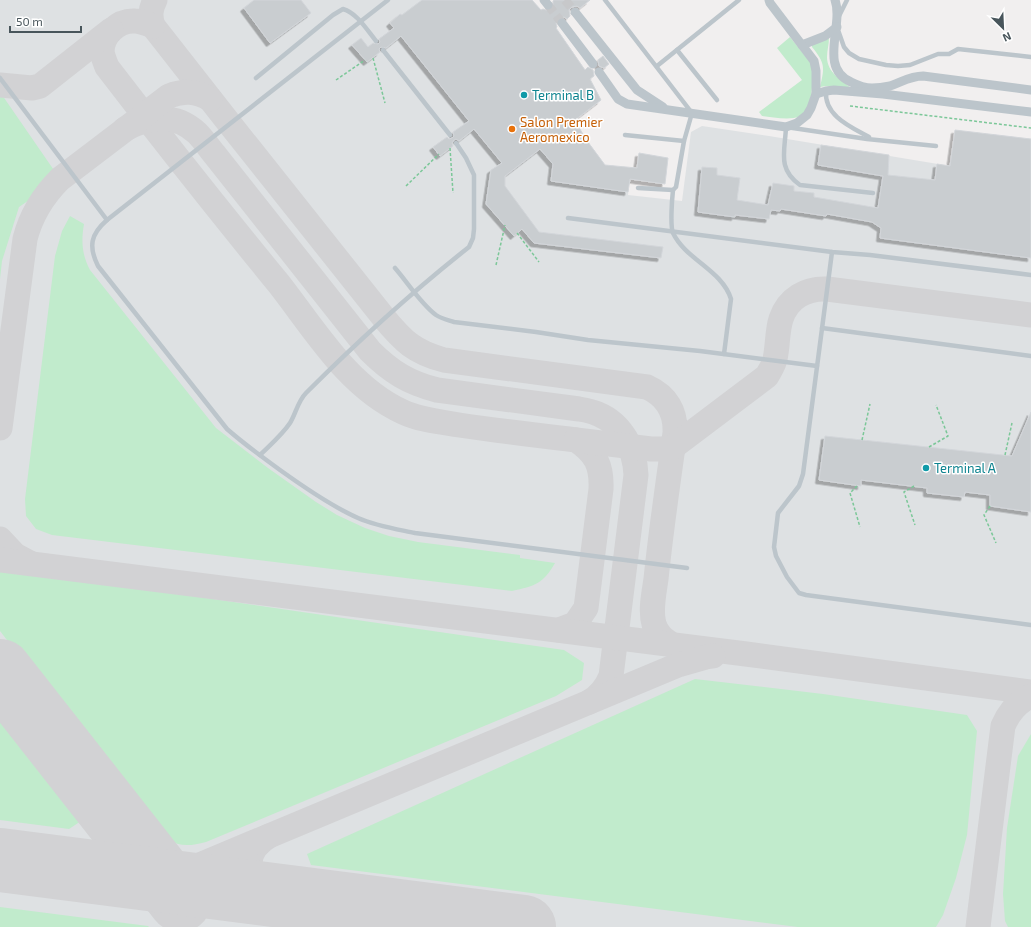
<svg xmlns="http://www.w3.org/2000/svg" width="1031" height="927" font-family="'Exo 2',sans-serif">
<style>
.airport{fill:#dee1e3}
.green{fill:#c1ebcc}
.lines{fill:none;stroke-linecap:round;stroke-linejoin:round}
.taxiway{stroke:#d2d2d4;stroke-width:25}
.runway{stroke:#d2d2d4;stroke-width:64}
.building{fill:#c9cdd0;stroke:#d3d6da;filter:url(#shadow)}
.minor-tunnel{stroke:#c7c8ca;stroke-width:9;stroke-dasharray:9 4.5;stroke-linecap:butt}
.path{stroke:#7bc798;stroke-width:1.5;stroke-dasharray:3 2;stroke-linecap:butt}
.service{stroke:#bcc5cb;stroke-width:4.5}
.minor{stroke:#bcc5cb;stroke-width:9}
.culture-dot{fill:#0f9aa8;stroke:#fff;stroke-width:1.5}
.food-dot{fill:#e8710a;stroke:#fff;stroke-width:1.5}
.labels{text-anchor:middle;stroke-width:3;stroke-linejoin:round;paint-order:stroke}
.culture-label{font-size:13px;fill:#0d838f;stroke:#fff;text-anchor:start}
.food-label{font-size:13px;fill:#c56008;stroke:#fff;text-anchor:start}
</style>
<defs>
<filter id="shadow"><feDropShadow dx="-3.5" dy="3.5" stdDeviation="0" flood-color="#0004"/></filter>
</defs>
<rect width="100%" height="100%" fill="#f1efef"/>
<polygon class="airport" points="0,0 532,0 570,48 585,70 601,100 575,120 585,138 605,165 631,168 628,195 682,201 691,132 702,126 769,136 950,166 1031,177 1031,927 0,927"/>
<g class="green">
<path d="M790 37 813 66C812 80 814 109 800 116 790 121 773 117 762 116L759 112 802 80 777 48Z"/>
<path d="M829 38C829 44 827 51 827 57 827 73 842 80 852 89L826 86 820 87C825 67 825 63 812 47V45Z"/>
<polygon points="0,92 60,179 19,207 2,261 0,279"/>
<path d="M70 216 84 224C81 241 82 255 90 270L216 428 268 468 316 502 337 515 365 528 389 536 418 542 520 555V558L555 563C543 584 535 586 512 591L52 535 36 529 26 516 25 499 55 256 62 231Z"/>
<path d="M0 571H19L564 650 584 663 582 680 556 696 206 842C178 850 169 842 149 824L0 631Z"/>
<polygon points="695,679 823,694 967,715 977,731 967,835 956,878 943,915 936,927 798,927 311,865 307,854"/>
<polygon points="0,709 67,793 84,819 69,829 0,820"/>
<polygon points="1031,734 1031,927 1008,927 1005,921 1003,894 1007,828 1018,756"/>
<polygon points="0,907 148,926 149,927 0,927"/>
</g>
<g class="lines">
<g class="taxiway">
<path d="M155 0C150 10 150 16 153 26L229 123 384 318C403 341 414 352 444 360L647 387C667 396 676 412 675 433 668 482 661 530 656 579 654 593 650 611 654 624 657 635 665 640 674 646"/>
<path d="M153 26C147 24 141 21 135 21 118 20 102 35 102 52 103 57 105 62 107 67 163 140 220 212 279 284 315 330 348 387 403 412 420 420 441 422 459 425 498 431 537 435 576 440 596 453 602 466 601 489L586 608 575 624 559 630"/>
<polyline points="0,85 32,88 40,86 111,30"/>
<path d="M125 129C149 116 176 113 197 133 204 140 209 148 215 155L370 351C391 372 409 383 437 390L579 409C585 410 592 411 598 414 622 424 635 449 636 475L611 676C606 688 600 696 589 702"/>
<path d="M0 428 25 239C31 215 42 197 60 179L169 96C184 90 196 91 210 99"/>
<path d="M576 440 651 449H662L673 447 767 376C770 370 774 365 775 359 778 346 777 331 781 319 788 298 806 288 827 289L1031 315"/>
<polyline points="0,539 15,555 30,563"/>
<polyline points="0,560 746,654 1031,692"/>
<path d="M269 836C245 851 243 874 268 888 276 893 286 895 295 898"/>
<polyline points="138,878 170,875 190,869 678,665 706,657 713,656"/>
<path d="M978 927 1003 726C1009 712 1017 702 1031 696"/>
</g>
<g class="runway">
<polyline points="0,671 180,900"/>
<polyline points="0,860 524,927"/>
</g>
</g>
<g class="building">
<polygon points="254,0 301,0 311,13 270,43 244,8"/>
<polygon points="422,0 532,0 541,10 543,9 549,11 553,8 553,1 554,0 590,0 580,8 577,6 572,7 569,10 570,16 567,19 564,17 559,18 556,23 557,27 556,28 585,70 588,67 593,70 594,76 590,79 601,100 575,120 585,138 605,165 637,168 639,153 668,158 665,184 630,179 628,192 551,181 553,164 540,149 505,176 505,186 539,232 663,247 661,258 534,243 522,229 514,236 486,204 491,170 502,163 474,129 459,141 456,139 454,140 452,143 453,146 440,156 433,147 447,137 449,139 452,138 454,136 453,132 469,121 401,36 386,48 381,47 379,49 380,52 367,62 352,45 361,38 368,47 373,43 378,44 380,42 379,39 394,28 390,23 400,14 402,15"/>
<polygon points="603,56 609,64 604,68 599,66 598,60"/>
<polygon points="955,130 1031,139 1031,258 880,238 881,228 872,222 827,214 826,216 781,209 780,211 771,210 769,219 735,215 735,217 698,212 702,167 717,168 717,175 740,178 737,200 768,205 773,183 794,186 794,191 814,193 814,197 878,208 883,176 818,165 821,145 889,155 888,175 935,180 937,164 950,166"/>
<polygon points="1031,412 1031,512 990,506 990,495 965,492 964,497 927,493 927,488 861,480 861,486 819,480 825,436 1012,456"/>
</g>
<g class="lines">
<g class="minor-tunnel">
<polyline points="565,0 575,12"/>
<polyline points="548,5 562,23"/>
</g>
<g class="path">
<polyline points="373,58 385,103"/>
<polyline points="336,80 365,60"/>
<polyline points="850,106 1031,128"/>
<polyline points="450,148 453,193"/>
<polyline points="406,186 439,154"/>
<polyline points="517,233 539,262"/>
<polyline points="496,265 505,225"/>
<polyline points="862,440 870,404"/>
<polyline points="929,447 948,436 936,405"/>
<polyline points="1005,455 1012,423"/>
<polyline points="857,486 850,493 860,527"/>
<polyline points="914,486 904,492 915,525"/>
<polyline points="990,506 984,515 996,543"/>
</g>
<g class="service">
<polyline points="605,0 692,113 684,141 676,187 673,190 638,188"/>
<polyline points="839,16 847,0"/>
<polyline points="838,30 844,47 849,53 859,59 886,65 898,66 910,65 938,54 949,54 958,49 1031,57"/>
<polyline points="383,50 450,135"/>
<polyline points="677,50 717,100"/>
<polyline points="657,66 739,0"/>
<path d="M0 78 107 220C91 234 88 246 98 266L227 429C244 444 262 457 280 470 305 488 331 506 358 518 376 526 396 529 415 533L687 568"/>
<path d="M256 78 333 15 343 9C357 13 367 30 376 41"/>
<path d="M826 91C824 116 851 127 869 137"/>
<polyline points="625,135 684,141"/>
<path d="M673 190C672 199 670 226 673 233 686 260 722 270 731 299L724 354"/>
<path d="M873 193 800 185C777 169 785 151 786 127L867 139 936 146"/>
<polyline points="568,218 832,252 870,255 1031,275"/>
<polyline points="107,220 388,0"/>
<polyline points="832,252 803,474 799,486 778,513 774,547 776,556 787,577 799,593 806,595 1031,625"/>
<path d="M395 268C408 283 421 304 436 315 442 319 448 320 454 322L536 332 588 340 700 351 817 366"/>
<polyline points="822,328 1031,356"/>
<path d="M260 455C270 445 282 435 290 423 296 413 298 401 306 393 358 341 412 292 469 247L473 238 474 229V175L466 158 456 143"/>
</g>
<g class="minor">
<polyline points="544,0 548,5"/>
<path d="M835 0C844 25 818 68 851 82 857 85 865 88 872 88 878 88 885 87 890 86 902 82 910 76 923 76L1031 90"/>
<polyline points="575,12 637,90 663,107"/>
<polyline points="562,23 593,64"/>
<polyline points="802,45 825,36 837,27"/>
<polyline points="599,72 618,99 627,104 786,127 797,123 807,115 811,108 816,94 816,71 814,61 770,3 769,0"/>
<polyline points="816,94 826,91 834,90 883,94 1031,112"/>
</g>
</g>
<g class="culture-dot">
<circle cx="524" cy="95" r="4"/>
<circle cx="926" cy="468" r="4"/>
</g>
<circle class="food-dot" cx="512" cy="129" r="4"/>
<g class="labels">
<g class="culture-label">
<text x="532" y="100">Terminal B</text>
<text x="934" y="473">Terminal A</text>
</g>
<g class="food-label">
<text x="520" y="127">Salon Premier<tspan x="520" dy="15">Aeromexico</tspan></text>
</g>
</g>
<g transform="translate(1003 28) rotate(156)" stroke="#ffffff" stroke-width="3" paint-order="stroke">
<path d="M0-3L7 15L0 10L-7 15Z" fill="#48555b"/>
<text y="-6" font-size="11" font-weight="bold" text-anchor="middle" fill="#48555b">N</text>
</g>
<path d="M10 26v6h71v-6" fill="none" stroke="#48555b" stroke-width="2"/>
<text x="16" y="26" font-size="12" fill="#48555b" stroke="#ffffff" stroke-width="3" paint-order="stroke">50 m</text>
</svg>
